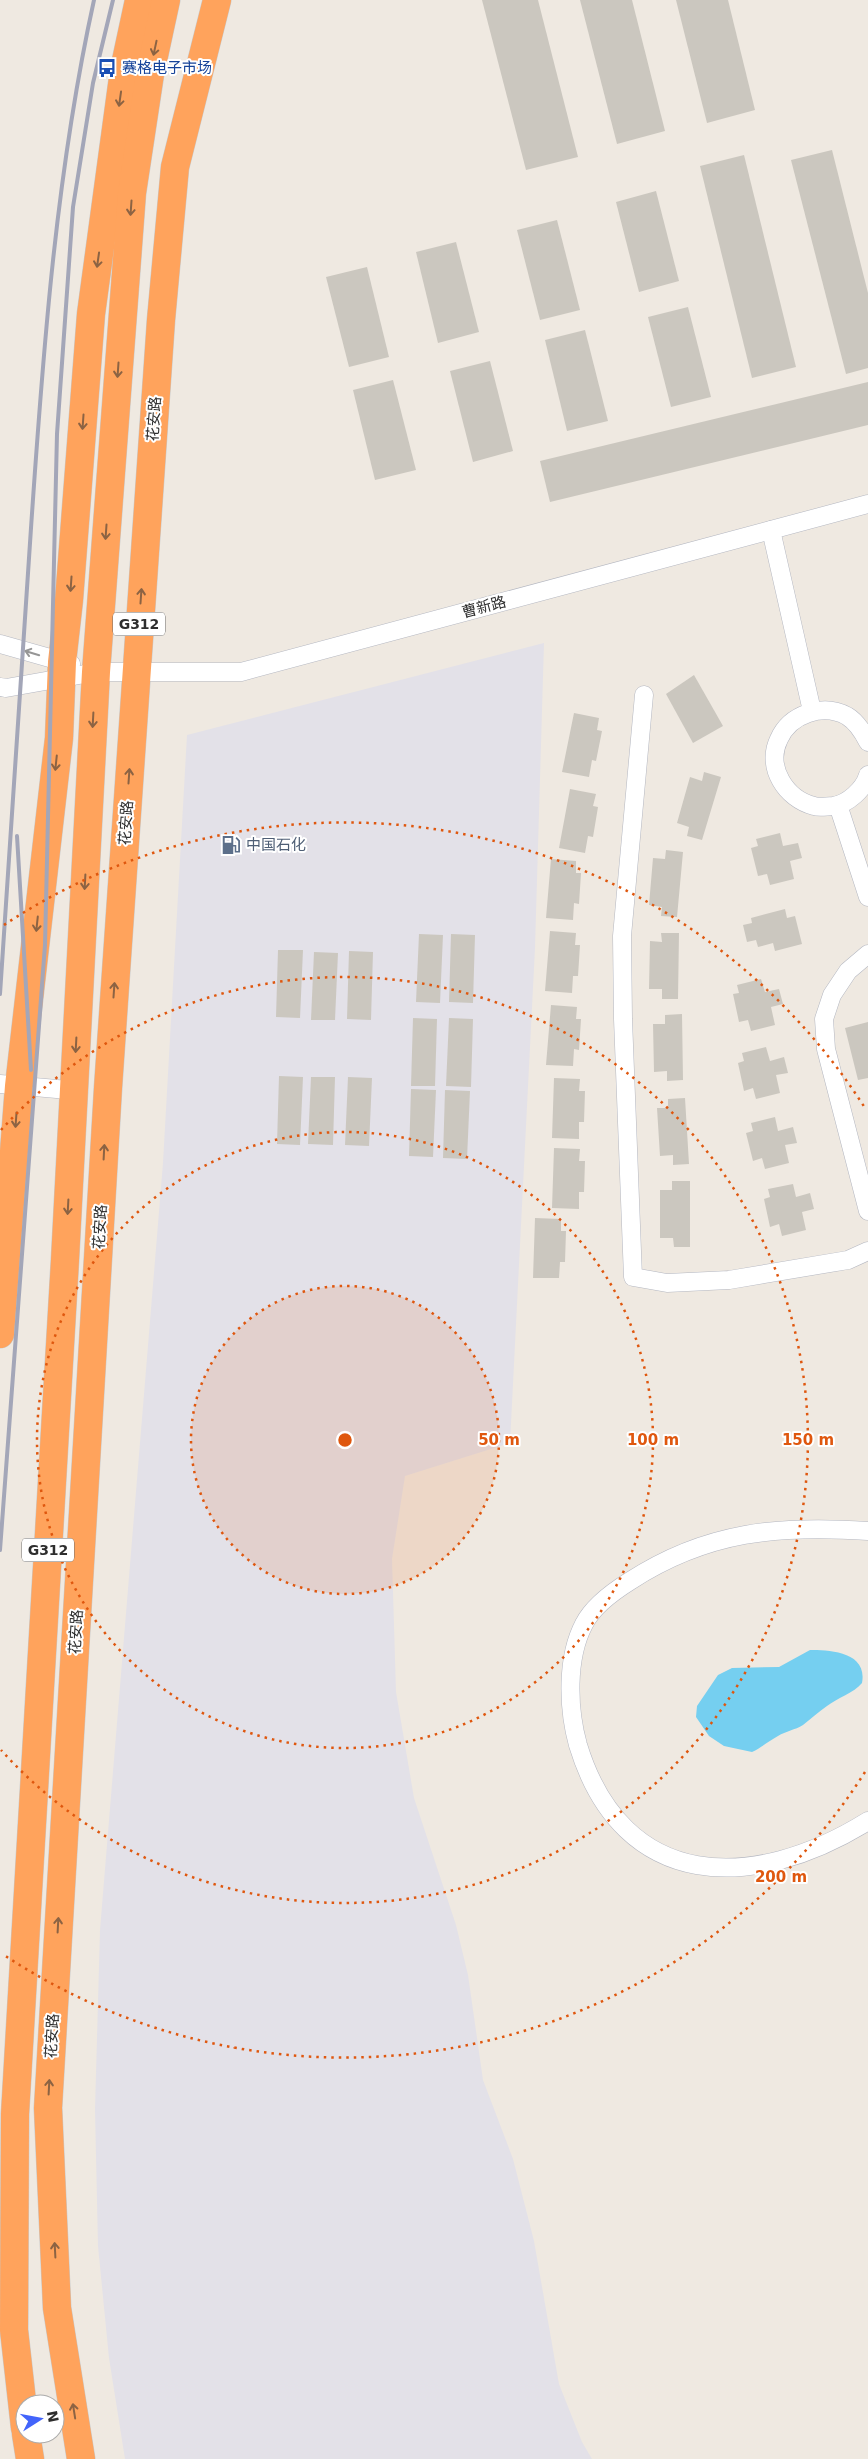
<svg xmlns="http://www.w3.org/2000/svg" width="868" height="2459" font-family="'DejaVu Sans','Noto Sans SC',sans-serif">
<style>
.industrial{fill:#e3e1e8}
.water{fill:#75cff0}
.building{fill:#cbc7bf}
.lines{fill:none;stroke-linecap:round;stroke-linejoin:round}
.street-casing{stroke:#b4b7c1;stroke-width:19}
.highway-casing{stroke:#c9c9c9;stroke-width:29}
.street{stroke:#fff;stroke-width:18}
.highway{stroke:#ffa35c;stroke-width:28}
.rail{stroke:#a3a6b8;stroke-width:4}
.oneway{stroke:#8c6343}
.oneway2{stroke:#969696}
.ring{fill:none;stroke:#df570e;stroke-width:2.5;stroke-dasharray:2.5 5}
.labels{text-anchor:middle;stroke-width:4;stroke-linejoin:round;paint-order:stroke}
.shield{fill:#fff;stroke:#6d6d6d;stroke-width:1}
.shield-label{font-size:14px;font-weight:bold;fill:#2e2e2e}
.transit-label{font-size:15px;fill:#164399;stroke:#fff;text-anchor:start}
.street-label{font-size:15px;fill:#2e2e2e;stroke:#fff}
.service-label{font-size:15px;fill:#4e5e75;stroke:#fff;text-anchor:start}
.centre{fill:#df570e;stroke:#fff;stroke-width:2.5}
.ring-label{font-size:15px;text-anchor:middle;font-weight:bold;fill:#df570e;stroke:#fff;stroke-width:4;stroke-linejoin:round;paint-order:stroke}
</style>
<rect width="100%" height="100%" fill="#efe9e1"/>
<polygon class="industrial" points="544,643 535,948 510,1443 405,1476 392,1559 396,1692 414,1798 456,1925 468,1975 483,2080 513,2159 534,2241 559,2384 582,2442 592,2459 125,2459 109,2358 98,2246 95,2110 100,1930 163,1163 187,735"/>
<path class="water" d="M810 1650C828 1650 868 1651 862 1683 854 1693 837 1698 827 1706 818 1712 811 1719 803 1725 795 1730 786 1731 778 1736 769 1741 762 1747 752 1752L724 1746 709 1736 696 1717 697 1706 718 1675 732 1668 779 1667Z"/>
<g class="building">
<polygon points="482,0 538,0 578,157 526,170"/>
<polygon points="580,0 632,0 665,131 617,144"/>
<polygon points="676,0 728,0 755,110 707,123"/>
<polygon points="832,150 868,293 868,368 846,374 791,160"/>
<polygon points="744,155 796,367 752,378 700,166"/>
<polygon points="656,191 679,281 639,292 616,202"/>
<polygon points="557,220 580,310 540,320 517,230"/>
<polygon points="456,242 479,332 438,343 416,252"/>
<polygon points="367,267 389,357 349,367 326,277"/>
<polygon points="688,307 711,397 671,407 648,317"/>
<polygon points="585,330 608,421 567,431 545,340"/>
<polygon points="490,361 513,451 473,462 450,371"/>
<polygon points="393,380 416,470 375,480 353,390"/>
<polygon points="868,382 868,425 550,502 540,461"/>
<polygon points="694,675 723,726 693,743 666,694"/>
<polygon points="574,713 599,718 597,730 602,731 596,761 592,760 589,777 562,772"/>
<polygon points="704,772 721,777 702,840 687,836 689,827 677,823 690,777 702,781"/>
<polygon points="570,789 596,794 593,806 598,807 593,837 588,836 585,853 559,848"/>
<polygon points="780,833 783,846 798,843 802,858 790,861 794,879 770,885 767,874 758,876 751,848 758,846 756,839"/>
<polygon points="666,850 683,852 677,917 661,916 662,907 649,905 653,858 665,859"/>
<polygon points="551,859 576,861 576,873 581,873 579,904 574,903 573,920 546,918"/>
<polygon points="785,909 787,918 795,916 802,944 775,951 773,943 758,947 756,940 747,942 743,925 752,923 751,918"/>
<polygon points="550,931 576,933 575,945 580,945 578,976 573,976 572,993 545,991"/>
<polygon points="661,933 679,933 678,999 662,999 662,989 649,989 650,941 662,942"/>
<polygon points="419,934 443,935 440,1003 416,1002"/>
<polygon points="451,934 475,935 473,1003 449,1002"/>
<polygon points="278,950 303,950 300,1018 276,1017"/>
<polygon points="349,951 373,952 371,1020 347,1019"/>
<polygon points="314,952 338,953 335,1020 311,1020"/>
<polygon points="761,979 765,992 779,989 783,1004 771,1007 775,1025 751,1031 748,1020 739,1022 733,994 739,993 737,985"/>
<polygon points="551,1005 577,1007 576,1019 581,1019 579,1050 574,1049 573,1066 546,1065"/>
<polygon points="682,1014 683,1080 667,1081 667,1071 654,1072 653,1024 665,1024 665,1015"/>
<polygon points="413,1018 437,1019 435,1086 411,1086"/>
<polygon points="449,1018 473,1019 471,1087 446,1086"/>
<polygon points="868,1022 868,1078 858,1080 845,1028"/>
<polygon points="766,1047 770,1061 784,1057 788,1073 776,1075 780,1093 756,1099 753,1088 744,1091 738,1063 744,1061 742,1053"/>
<polygon points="279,1076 303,1077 300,1145 277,1144"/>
<polygon points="311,1077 335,1077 333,1145 308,1144"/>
<polygon points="348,1077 372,1078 369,1146 345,1145"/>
<polygon points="554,1078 580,1079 579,1091 585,1091 584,1122 579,1122 579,1139 552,1138"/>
<polygon points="411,1089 436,1090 433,1157 409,1156"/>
<polygon points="445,1090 470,1091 467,1159 443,1158"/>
<polygon points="685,1098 689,1164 673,1165 673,1155 660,1156 657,1108 668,1108 668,1099"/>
<polygon points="775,1117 778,1131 793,1127 797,1143 785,1145 789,1163 765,1169 762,1158 753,1161 746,1133 753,1131 751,1123"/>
<polygon points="554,1148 580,1149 579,1161 585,1161 584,1192 579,1192 579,1209 552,1208"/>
<polygon points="672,1181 690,1181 690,1247 674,1247 673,1238 660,1238 660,1190 672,1190"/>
<polygon points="793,1184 796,1197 810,1193 814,1209 802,1212 806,1230 782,1236 779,1224 770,1227 764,1199 770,1197 768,1189"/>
<polygon points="535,1218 561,1219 561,1231 566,1231 565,1262 560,1262 559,1278 533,1278"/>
</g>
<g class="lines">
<g class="street-casing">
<g id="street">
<polyline points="771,530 812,711"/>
<polyline points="0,644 71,664"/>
<polyline points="0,687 6,688 96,672 241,672 868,504"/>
<polyline points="644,695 622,936 623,1019 633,1277 667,1283 729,1280 848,1260 868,1251"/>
<path d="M868 742C863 732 857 722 847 716 823 703 790 714 779 739 765 767 786 799 814 806 820 808 827 806 833 806 848 804 864 789 868 775"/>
<polyline points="838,805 868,897"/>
<polyline points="868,954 848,971 832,995 824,1019 826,1049 868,1211"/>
<polyline points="0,1084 68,1090"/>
<path d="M868 1531C779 1525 707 1531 630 1581 614 1591 593 1606 584 1624 566 1658 568 1709 578 1745 623 1893 754 1892 868 1821"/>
</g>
</g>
<g class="highway-casing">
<g id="highway">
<polyline points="0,1334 19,1086 59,738 62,662 69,600 91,314 124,70 139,0"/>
<polyline points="25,2428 14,2330 15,2114 65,1260 96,672 132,193 150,74 166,0"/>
<polyline points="26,2434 30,2459"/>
<polyline points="81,2459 57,2308 48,2108 108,1088 161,320 175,167 217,0"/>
</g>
</g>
<use href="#street" class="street"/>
<use href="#highway" class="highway"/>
<g class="rail">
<polyline points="17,836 31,1070"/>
<path d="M0 994C10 839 21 684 31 528 43 352 56 173 94 0"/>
<polyline points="0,1550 45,945 57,434 73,207 93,83 113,0"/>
</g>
</g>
<defs><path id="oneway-shaft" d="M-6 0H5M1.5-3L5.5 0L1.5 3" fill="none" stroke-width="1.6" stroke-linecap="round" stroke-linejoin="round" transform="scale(1.25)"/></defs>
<g class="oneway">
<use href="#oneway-shaft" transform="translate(155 48) rotate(102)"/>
<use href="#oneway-shaft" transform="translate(120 99) rotate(98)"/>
<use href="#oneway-shaft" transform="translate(131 208) rotate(94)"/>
<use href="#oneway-shaft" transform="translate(98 260) rotate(98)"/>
<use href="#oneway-shaft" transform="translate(118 370) rotate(94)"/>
<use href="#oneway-shaft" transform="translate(83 422) rotate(94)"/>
<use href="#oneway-shaft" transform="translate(106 532) rotate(94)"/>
<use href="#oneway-shaft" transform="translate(71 584) rotate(94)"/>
<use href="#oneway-shaft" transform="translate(141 596) rotate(-86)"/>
<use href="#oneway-shaft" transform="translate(93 720) rotate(93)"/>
<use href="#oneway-shaft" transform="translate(56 763) rotate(96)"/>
<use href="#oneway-shaft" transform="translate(129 776) rotate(-86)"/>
<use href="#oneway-shaft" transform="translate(85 882) rotate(93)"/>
<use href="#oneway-shaft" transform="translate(37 924) rotate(96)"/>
<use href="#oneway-shaft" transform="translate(114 990) rotate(-86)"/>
<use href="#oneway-shaft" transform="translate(76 1045) rotate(93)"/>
<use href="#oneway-shaft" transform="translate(16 1120) rotate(94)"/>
<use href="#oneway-shaft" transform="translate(104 1152) rotate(-87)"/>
<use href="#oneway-shaft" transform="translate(68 1207) rotate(93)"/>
<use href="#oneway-shaft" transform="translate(58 1925) rotate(-87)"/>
<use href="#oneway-shaft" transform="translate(49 2087) rotate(-87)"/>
<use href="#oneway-shaft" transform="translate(55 2250) rotate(-93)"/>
<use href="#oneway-shaft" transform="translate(74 2411) rotate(-99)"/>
</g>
<use class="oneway2" href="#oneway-shaft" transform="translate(32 653) rotate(-163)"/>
<circle cx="345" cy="1440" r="154" fill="#df570e" fill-opacity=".12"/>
<g class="ring">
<circle cx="345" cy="1440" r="154"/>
<circle cx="345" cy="1440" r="308"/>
<path d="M1 1130A463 463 0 1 1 1 1750"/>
<path d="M865 1772A617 617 0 0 1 4 1955M4 925A617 617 0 0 1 865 1108"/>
</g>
<defs>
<g id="bus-bare" transform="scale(1.5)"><path d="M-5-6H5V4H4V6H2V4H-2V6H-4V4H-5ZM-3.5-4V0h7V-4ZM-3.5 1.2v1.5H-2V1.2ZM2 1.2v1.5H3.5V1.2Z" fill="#1a4fb4" stroke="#fff" stroke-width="2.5" paint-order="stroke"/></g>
<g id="fuel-bare" transform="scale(1.5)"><path d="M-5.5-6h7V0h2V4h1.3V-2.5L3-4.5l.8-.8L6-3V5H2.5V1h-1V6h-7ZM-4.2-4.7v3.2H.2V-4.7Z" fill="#5c6f8a" stroke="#fff" stroke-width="2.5" paint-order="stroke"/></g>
</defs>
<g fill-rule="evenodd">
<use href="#bus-bare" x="107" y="68"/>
<use href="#fuel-bare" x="231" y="845"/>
</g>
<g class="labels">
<g class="shield">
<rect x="113" y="612.5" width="52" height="23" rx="4"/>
<rect x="22" y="1538.5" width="52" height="23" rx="4"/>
</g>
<g class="shield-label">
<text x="139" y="629">G312</text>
<text x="48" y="1555">G312</text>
</g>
<g class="transit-label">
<text x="122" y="73">赛格电子市场</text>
</g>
<g class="street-label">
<text transform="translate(154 419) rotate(-86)" y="5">花安路</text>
<text transform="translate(484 607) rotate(-15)" y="5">曹新路</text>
<text transform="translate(126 823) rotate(-86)" y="5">花安路</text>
<text transform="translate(100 1227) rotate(-87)" y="5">花安路</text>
<text transform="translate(76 1632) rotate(-87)" y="5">花安路</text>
<text transform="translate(52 2036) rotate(-87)" y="5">花安路</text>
</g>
<g class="service-label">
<text x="246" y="850">中国石化</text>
</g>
</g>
<circle cx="345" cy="1440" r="8" class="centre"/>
<g class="ring-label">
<text x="499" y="1445">50 m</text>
<text x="653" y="1445">100 m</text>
<text x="808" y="1445">150 m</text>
<text x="781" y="1882">200 m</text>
</g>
<g transform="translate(40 2419) rotate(79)"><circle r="24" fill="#ffffff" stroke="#ababab"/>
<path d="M0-4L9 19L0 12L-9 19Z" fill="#4264fb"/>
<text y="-8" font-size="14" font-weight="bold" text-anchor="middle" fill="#2e2e2e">N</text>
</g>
</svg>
